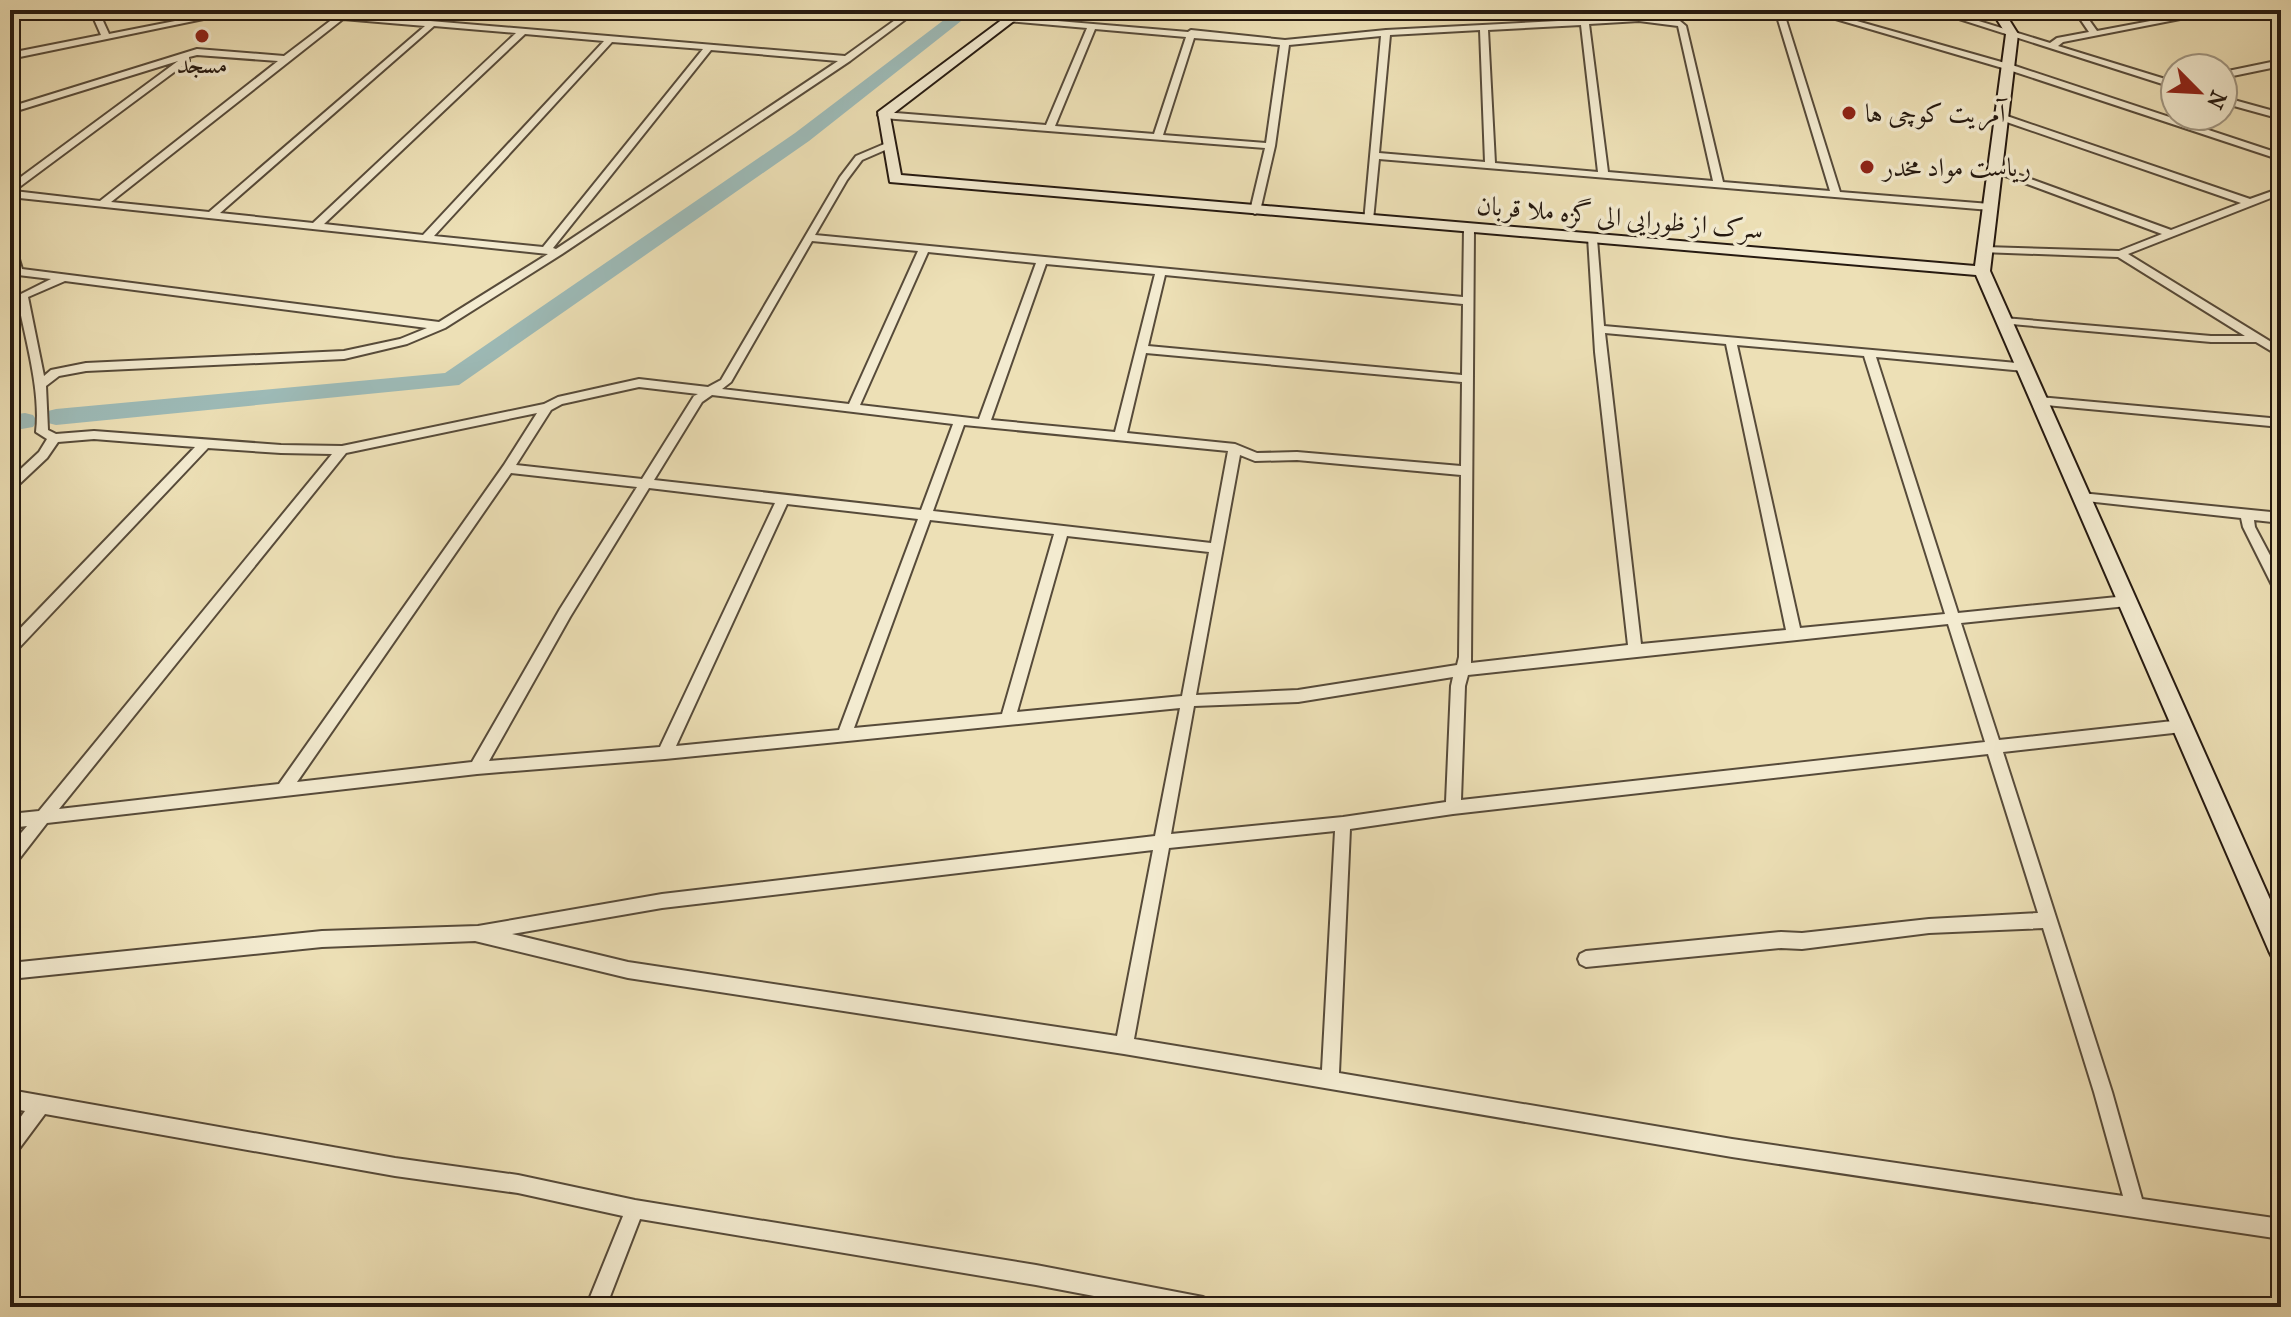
<svg xmlns="http://www.w3.org/2000/svg" width="2291" height="1317" font-family="'IM FELL French Canon',Amiri,serif">
<style>
.lines{fill:none;stroke-linecap:round;stroke-linejoin:round}
.river{fill:#9dbbb8;fill-rule:evenodd}
.street-casing{stroke:#574b3a;stroke-width:4}
.secondary-casing{stroke:#251910;stroke-width:4}
.street{fill:#f3ebd0;fill-rule:evenodd}
.secondary{fill:#f3ebd0;fill-rule:evenodd}
.poi-dot{fill:#8f2418;stroke:#f3ebd0;stroke-width:3}
.labels{text-anchor:middle;stroke-width:7;stroke-linejoin:round;paint-order:stroke}
.far-poi-label{font-size:26px;fill:#251910;stroke:#f3ebd0;text-anchor:start}
.far-street-label{font-size:26px;fill:#251910;stroke:#f3ebd0}
</style>
<rect width="100%" height="100%" fill="#ede0b6"/>
<filter id="stains"><feTurbulence type="fractalNoise" baseFrequency=".0025" numOctaves="4"/><feColorMatrix values="0 0 0 0 .2 0 0 0 0 .09 0 0 0 0 .02 0 0 0 .5 -.17"/></filter>
<radialGradient id="worn" r=".72"><stop offset=".6" stop-color="#630" stop-opacity="0"/><stop offset="1" stop-color="#630" stop-opacity=".3"/></radialGradient>
<g class="lines">
<g class="river">
<polygon points="957,10 975,10 809,141 459,385 56,425 48,423 44,417 48,411 56,409 445,373 795,133"/>
<polygon points="25,413 33,415 37,421 33,427 10,431 10,415"/>
</g>
<g class="street-casing">
<g id="street">
<polygon points="90,10 98,10 109,34 231,10 247,10 10,59 10,53 101,35"/>
<path d="M267 10H300L845 56 909 10H918L850 61 562 254 445 328 407 344 344 359 86 371 59 376 46 386 48 430 56 434 94 431 281 445 342 446 544 404 558 397 639 379 708 387 721 380 840 177 856 156 889 142 892 143V147L862 160 847 180 815 235 1463 297 1464 229 1469 226 1474 229 1471 663 1628 645 1595 352 1588 237 1597 239 1604 326 2028 364V370L2024 371 1876 357 1958 613 2127 596 2134 601 2127 606 1961 623 1999 740 2182 720 2187 722 2189 726 2187 730 2182 732 2003 752 2112 1092 2142 1199 2281 1219V1239L1732 1157 1124 1054 628 978 475 941 322 947 10 979V963L322 931 478 926 662 894 1155 836 1180 708 665 759 477 774 47 823 16 863 10 865V846L27 826 10 828V814L39 811 332 454 281 453 208 448 15 652 10 653V639L195 447 94 439 58 442 47 458 14 489 10 490V479L39 452 47 439 36 432C41 391 25 338 17 296L51 279 18 275 10 277V271L12 270 10 243 15 246 22 269 439 322 548 254 10 197V185L178 61 10 113V107L197 49 284 56 334 18 271 12ZM343 19 425 26 209 212 111 202ZM434 26 516 33 313 223 220 213ZM525 34 604 41 423 235 324 224ZM612 42 703 49 543 247 434 236ZM711 50 838 61 556 249 553 248ZM197 55 278 61 100 201 14 191 189 61V57ZM812 241 918 251 849 404 722 389 731 382ZM928 252 1036 263 979 419 860 405ZM1046 264 1155 274 1115 432 991 420ZM1165 275 1463 304 1462 375 1148 346ZM65 281 427 328 400 339 344 351 86 363 51 370 44 376 28 297ZM1605 333 1726 344 1786 630 1641 644ZM1737 345 1864 356 1945 614 1800 628ZM1146 353 1462 382 1461 466 1297 452 1257 453 1235 444 1127 433ZM639 387 698 394 694 396 642 479 516 465 551 410 562 404ZM712 395 953 424 921 510 654 480 702 402ZM537 413 504 465 279 784 59 809 346 453ZM964 425 1228 451 1211 543 933 511ZM1240 455 1255 461 1297 460 1461 475 1459 657 1457 665 1298 690 1196 695ZM511 473 637 487 560 609 472 762 297 782ZM649 488 775 503 660 747 489 761 570 617ZM787 504 918 519 839 730 676 746ZM930 520 1054 534 1002 714 854 728ZM1067 536 1209 552 1182 696 1017 712ZM1948 624 1985 742 1461 800 1465 686 1468 675ZM1453 677 1451 686 1446 802 1343 817 1171 834 1194 706 1298 702ZM1988 754 2038 913 1929 919 1802 933 1781 932 1586 951 1580 954 1578 959 1580 964 1586 967 1781 948 1802 949 1929 933 2043 928 2094 1092 2123 1196 1732 1139 1339 1073 1350 829 1453 814ZM1335 831 1322 1070 1134 1039 1169 848ZM1153 850 1117 1036 628 962 512 934 662 908Z"/>
<polygon points="1492,10 1576,14 1580,16 1576,18 1496,12"/>
<path d="M1640 10H1648L1644 17 1680 21 1686 26 1723 182 1830 191 1775 10H1783L1840 192 1990 204 1995 207 1990 210 1379 159 1373 220 1364 222 1381 36 1289 45 1275 146 1260 211 1255 214 1250 211 1265 148 883 118 878 115 883 112 1046 125 1087 28 1007 21V17H1010L1188 32 1191 30 1285 40 1386 30 1636 17ZM1639 21 1678 26 1713 181 1608 172 1589 24ZM1581 25 1598 172 1495 163 1488 30ZM1095 29 1186 37 1154 134 1055 126ZM1480 30 1485 162 1379 153 1390 35ZM1194 38 1280 45 1266 143 1163 135Z"/>
<polygon points="1805,10 1818,10 2012,65 2281,154 2281,160 2006,69"/>
<polygon points="1931,10 1943,10 2050,43 2057,38 2089,32 2074,10 2082,10 2097,31 2209,10 2226,10 2063,42 2058,46 2175,82 2175,88"/>
<polygon points="2269,10 2278,10 2281,13 2281,20"/>
<polygon points="2281,60 2281,66 2223,78 2223,72"/>
<polygon points="2223,97 2281,113 2281,119 2223,103"/>
<polygon points="2001,114 2250,199 2281,188 2281,194 2128,254 2281,348 2281,357 2256,342 2211,342 2000,323 2000,319 2004,318 2211,336 2245,336 2118,257 1981,252 1981,248 1985,247 2119,251 2162,234 1992,171 1992,167 1995,166 2171,230 2241,203 1998,119 1998,115"/>
<polygon points="2039,397 2281,419 2281,427 2035,404 2033,401"/>
<polygon points="2081,493 2281,513 2281,523 2254,520 2255,527 2281,576 2281,594 2274,589 2243,527 2241,518 2077,500 2075,497"/>
<polygon points="10,1090 395,1158 518,1175 635,1200 1036,1265 1203,1297 1210,1300 1213,1307 1152,1307 1036,1285 640,1219 606,1307 586,1307 623,1216 518,1193 395,1176 45,1114 16,1153 10,1156 10,1132 25,1111 10,1108"/>
</g>
</g>
<g class="secondary-casing">
<polygon id="secondary" points="1015,10 1028,10 890,116 901,175 1975,266 2006,34 1991,10 2003,10 2018,34 1990,271 2281,924 2281,962 2273,959 2269,951 1976,275 890,182 878,112"/>
</g>
<use href="#street" class="street"/>
<use href="#secondary" class="secondary"/>
</g>
<g class="poi-dot">
<circle cx="202" cy="36" r="8"/>
<circle cx="1849" cy="113" r="8"/>
<circle cx="1867" cy="167" r="8"/>
</g>
<g class="labels">
<g class="far-poi-label">
<text x="202" y="73" text-anchor="middle">مسجد</text>
<text x="1865" y="122">آمریت کوچی ها</text>
<text x="1883" y="176">ریاست مواد مخدر</text>
</g>
<g class="far-street-label">
<text transform="translate(1620 217) rotate(5)" y="9">سرک از ظورایی الی گزه ملا قربان</text>
</g>
</g>
<rect width="2291" height="1317" fill="none" stroke="#ede0b6" stroke-width="40"/>
<rect x="12" y="12" width="2267" height="1293" fill="none" stroke="#251910" stroke-width="4"/>
<rect x="20" y="20" width="2251" height="1277" fill="none" stroke="#251910" stroke-width="2"/>
<g transform="translate(2199 92) rotate(114)"><circle r="38" fill="#f3ebd0" stroke="#a19783" stroke-width="2"/>
<path d="M0-6L14 30L0 20L-14 30Z" fill="#8f2418"/>
<text y="-12" font-size="22" font-weight="bold" text-anchor="middle" fill="#251910">N</text>
</g>
<rect width="100%" height="100%" filter="url(#stains)"/>
<rect width="100%" height="100%" fill="url(#worn)"/>
</svg>
